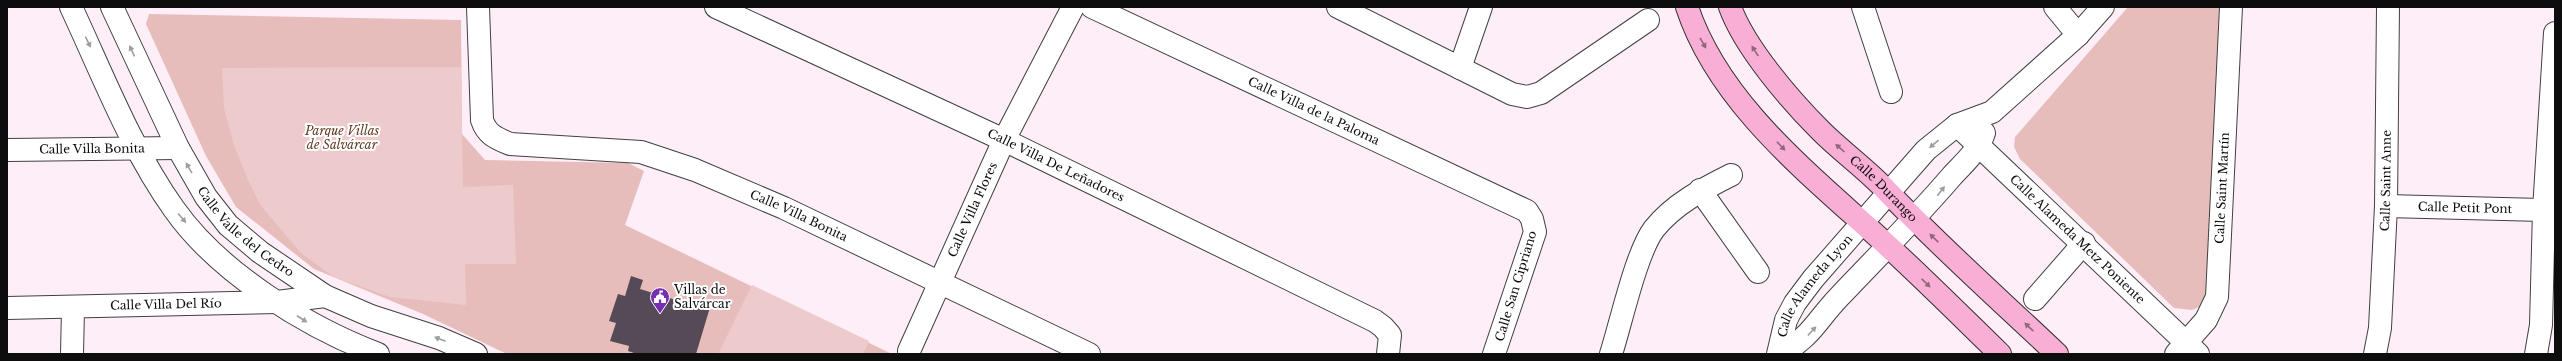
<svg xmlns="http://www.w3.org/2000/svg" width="2562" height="361" font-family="'Libre Baskerville',serif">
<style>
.green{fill:#e6bdba}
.pitch{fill:#edcbcd}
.building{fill:#554a55}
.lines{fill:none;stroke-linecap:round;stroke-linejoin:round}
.minor-casing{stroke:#404040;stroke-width:24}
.tertiary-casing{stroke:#404040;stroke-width:24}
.secondary-casing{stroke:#2f2f2f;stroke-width:24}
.minor{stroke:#fff;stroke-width:22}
.tertiary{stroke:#fff;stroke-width:22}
.secondary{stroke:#f9aed5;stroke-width:22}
.oneway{fill:#9e9e9e}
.oneway2{fill:#8f667b}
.labels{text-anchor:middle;stroke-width:4;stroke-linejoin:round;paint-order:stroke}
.street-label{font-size:12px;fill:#0d0d0d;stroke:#fff}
.park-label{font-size:12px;font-style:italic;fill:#603a22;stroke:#fff}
.poi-label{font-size:12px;fill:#0d0d0d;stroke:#fff;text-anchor:start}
</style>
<rect width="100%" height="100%" fill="#feeef8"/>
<g class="green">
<polygon points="2128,7 2220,7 2210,302 2192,310 2174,308 2020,159 2014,147 2015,137"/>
<polygon points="149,14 461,20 462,134 485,160 628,163 644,171 625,225 892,354 507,354 423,314 314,269 236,207 206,156 146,24"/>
</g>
<g class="pitch">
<polygon points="461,67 463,187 513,185 516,264 465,264 466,305 390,297 334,277 300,252 261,206 248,180 234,145 224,108 222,68"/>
<polygon points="752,285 869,341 863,354 718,354"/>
</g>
<polygon class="building" points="631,276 643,280 640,289 699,307 701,301 711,304 696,354 637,354 628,351 629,346 610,341 616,323 609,321 618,294 625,296"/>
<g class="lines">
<g class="minor-casing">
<g id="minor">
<path id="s1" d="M478 7 482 120C487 135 496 138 510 144L641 152 695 170 784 208 1089 354"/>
<path id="s2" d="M716 7 1004 140 1375 321 1383 327 1390 335 1388 354"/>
<path id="s3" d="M1092 7 1527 211 1532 219 1535 232 1494 354"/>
<polyline points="1338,7 1512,94 1527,97 1541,93 1648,20"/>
<polyline points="1863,7 1891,92"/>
<polyline points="2055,7 2078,35"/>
<polyline points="1460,68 1481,7"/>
<path id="s4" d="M1957 125 2198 354"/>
<path id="s5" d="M7 150 178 148"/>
<polyline points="1700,190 1758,272"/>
<path id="s6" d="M2386 206 2544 210"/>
<polyline points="2035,299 2084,243"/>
<path id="s7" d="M7 308 277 302 325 296"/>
<path id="s8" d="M909 351 1004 140 1073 7"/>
<polyline points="72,354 73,308"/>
<path d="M1611 354C1621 323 1636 253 1654 229 1674 204 1703 189 1731 175"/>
<path id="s9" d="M1778 354 1786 320 1795 303 1813 279 1926 150 1957 125 1992 112 2078 35 2103 7"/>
<path d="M1781 354C1813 335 1816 321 1839 297 1877 257 1916 218 1952 176 1965 162 1978 151 1984 133"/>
<path id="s10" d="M2176 354 2206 320 2217 297 2231 7"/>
<path id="s11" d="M2375 354 2380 328 2386 206 2388 7"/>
<polyline points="2536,354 2541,325 2544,210 2555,33"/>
</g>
</g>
<g class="tertiary-casing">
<g id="tertiary">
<path d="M71 7C102 73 131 149 174 209 219 273 307 327 378 354"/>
<path id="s12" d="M112 7 178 148 206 197 228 225 260 252 325 296 371 316 439 338 476 354"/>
</g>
</g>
<g class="secondary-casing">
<g id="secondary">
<path d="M1687 7C1720 107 1815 178 1889 247 1927 282 1963 318 2000 354"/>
<path id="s13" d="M1730 7C1745 48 1790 100 1821 131 1841 151 1865 168 1884 188 1939 246 1999 299 2057 354"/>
</g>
</g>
<use href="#minor" class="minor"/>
<use href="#tertiary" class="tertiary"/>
<use href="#secondary" class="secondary"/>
</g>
<defs><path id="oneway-solid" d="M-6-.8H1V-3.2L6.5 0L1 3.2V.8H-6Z"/></defs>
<g class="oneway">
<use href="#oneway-solid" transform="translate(88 42) rotate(64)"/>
<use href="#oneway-solid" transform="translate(132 51) rotate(-115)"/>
<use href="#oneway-solid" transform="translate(1934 144) rotate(140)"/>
<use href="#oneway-solid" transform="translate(189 168) rotate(-120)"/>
<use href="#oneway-solid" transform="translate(1941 191) rotate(-52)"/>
<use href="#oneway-solid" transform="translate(182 218) rotate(49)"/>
<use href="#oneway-solid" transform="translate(302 319) rotate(33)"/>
<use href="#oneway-solid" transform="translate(1812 331) rotate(-47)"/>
<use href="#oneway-solid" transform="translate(440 339) rotate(-159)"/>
</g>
<g class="oneway2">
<use href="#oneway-solid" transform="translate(1703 43) rotate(60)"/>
<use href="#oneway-solid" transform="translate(1755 51) rotate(-123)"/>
<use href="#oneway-solid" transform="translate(1781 146) rotate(46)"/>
<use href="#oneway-solid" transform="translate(1840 148) rotate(-138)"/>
<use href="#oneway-solid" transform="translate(1934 238) rotate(-137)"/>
<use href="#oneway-solid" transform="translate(1926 283) rotate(44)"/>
<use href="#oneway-solid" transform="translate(2029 327) rotate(-137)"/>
</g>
<defs>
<g id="civic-pin" transform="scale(1)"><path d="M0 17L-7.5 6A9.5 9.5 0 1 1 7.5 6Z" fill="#772fb2" stroke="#fff"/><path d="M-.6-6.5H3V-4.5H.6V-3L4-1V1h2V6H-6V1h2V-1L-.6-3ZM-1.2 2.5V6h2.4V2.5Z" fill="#fff"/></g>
</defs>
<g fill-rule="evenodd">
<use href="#civic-pin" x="660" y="297"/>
</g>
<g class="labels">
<g class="street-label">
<text dy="4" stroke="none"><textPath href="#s3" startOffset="245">Calle Villa de la Paloma</textPath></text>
<text dy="4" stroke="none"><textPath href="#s5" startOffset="85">Calle Villa Bonita</textPath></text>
<text dy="4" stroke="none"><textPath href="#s2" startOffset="375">Calle Villa De Leñadores</textPath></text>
<text dy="4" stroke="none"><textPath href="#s11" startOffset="174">Calle Saint Anne</textPath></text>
<text dy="4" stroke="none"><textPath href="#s10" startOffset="180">Calle Saint Martín</textPath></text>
<text dy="4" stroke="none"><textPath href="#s13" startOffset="240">Calle Durango</textPath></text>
<text dy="4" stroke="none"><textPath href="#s6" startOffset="79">Calle Petit Pont</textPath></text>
<text dy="4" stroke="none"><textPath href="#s8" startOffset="155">Calle Villa Flores</textPath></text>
<text dy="4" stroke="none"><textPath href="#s1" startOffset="453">Calle Villa Bonita</textPath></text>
<text dy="4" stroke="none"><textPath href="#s12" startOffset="265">Calle Valle del Cedro</textPath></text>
<text dy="4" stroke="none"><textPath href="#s4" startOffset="166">Calle Alameda Metz Poniente</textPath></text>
<text transform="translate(1516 286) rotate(-73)" y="4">Calle San Cipriano</text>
<text dy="4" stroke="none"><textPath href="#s9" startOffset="79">Calle Alameda Lyon</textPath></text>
<text dy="4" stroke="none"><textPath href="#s7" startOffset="159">Calle Villa Del Río</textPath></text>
</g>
<g class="park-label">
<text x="342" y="135">Parque Villas<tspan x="342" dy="14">de Salvárcar</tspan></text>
</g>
<g class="poi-label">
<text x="674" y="294">Villas de<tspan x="674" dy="14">Salvárcar</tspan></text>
</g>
</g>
<rect width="2562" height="361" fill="none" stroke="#0d0d0d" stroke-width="16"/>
</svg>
